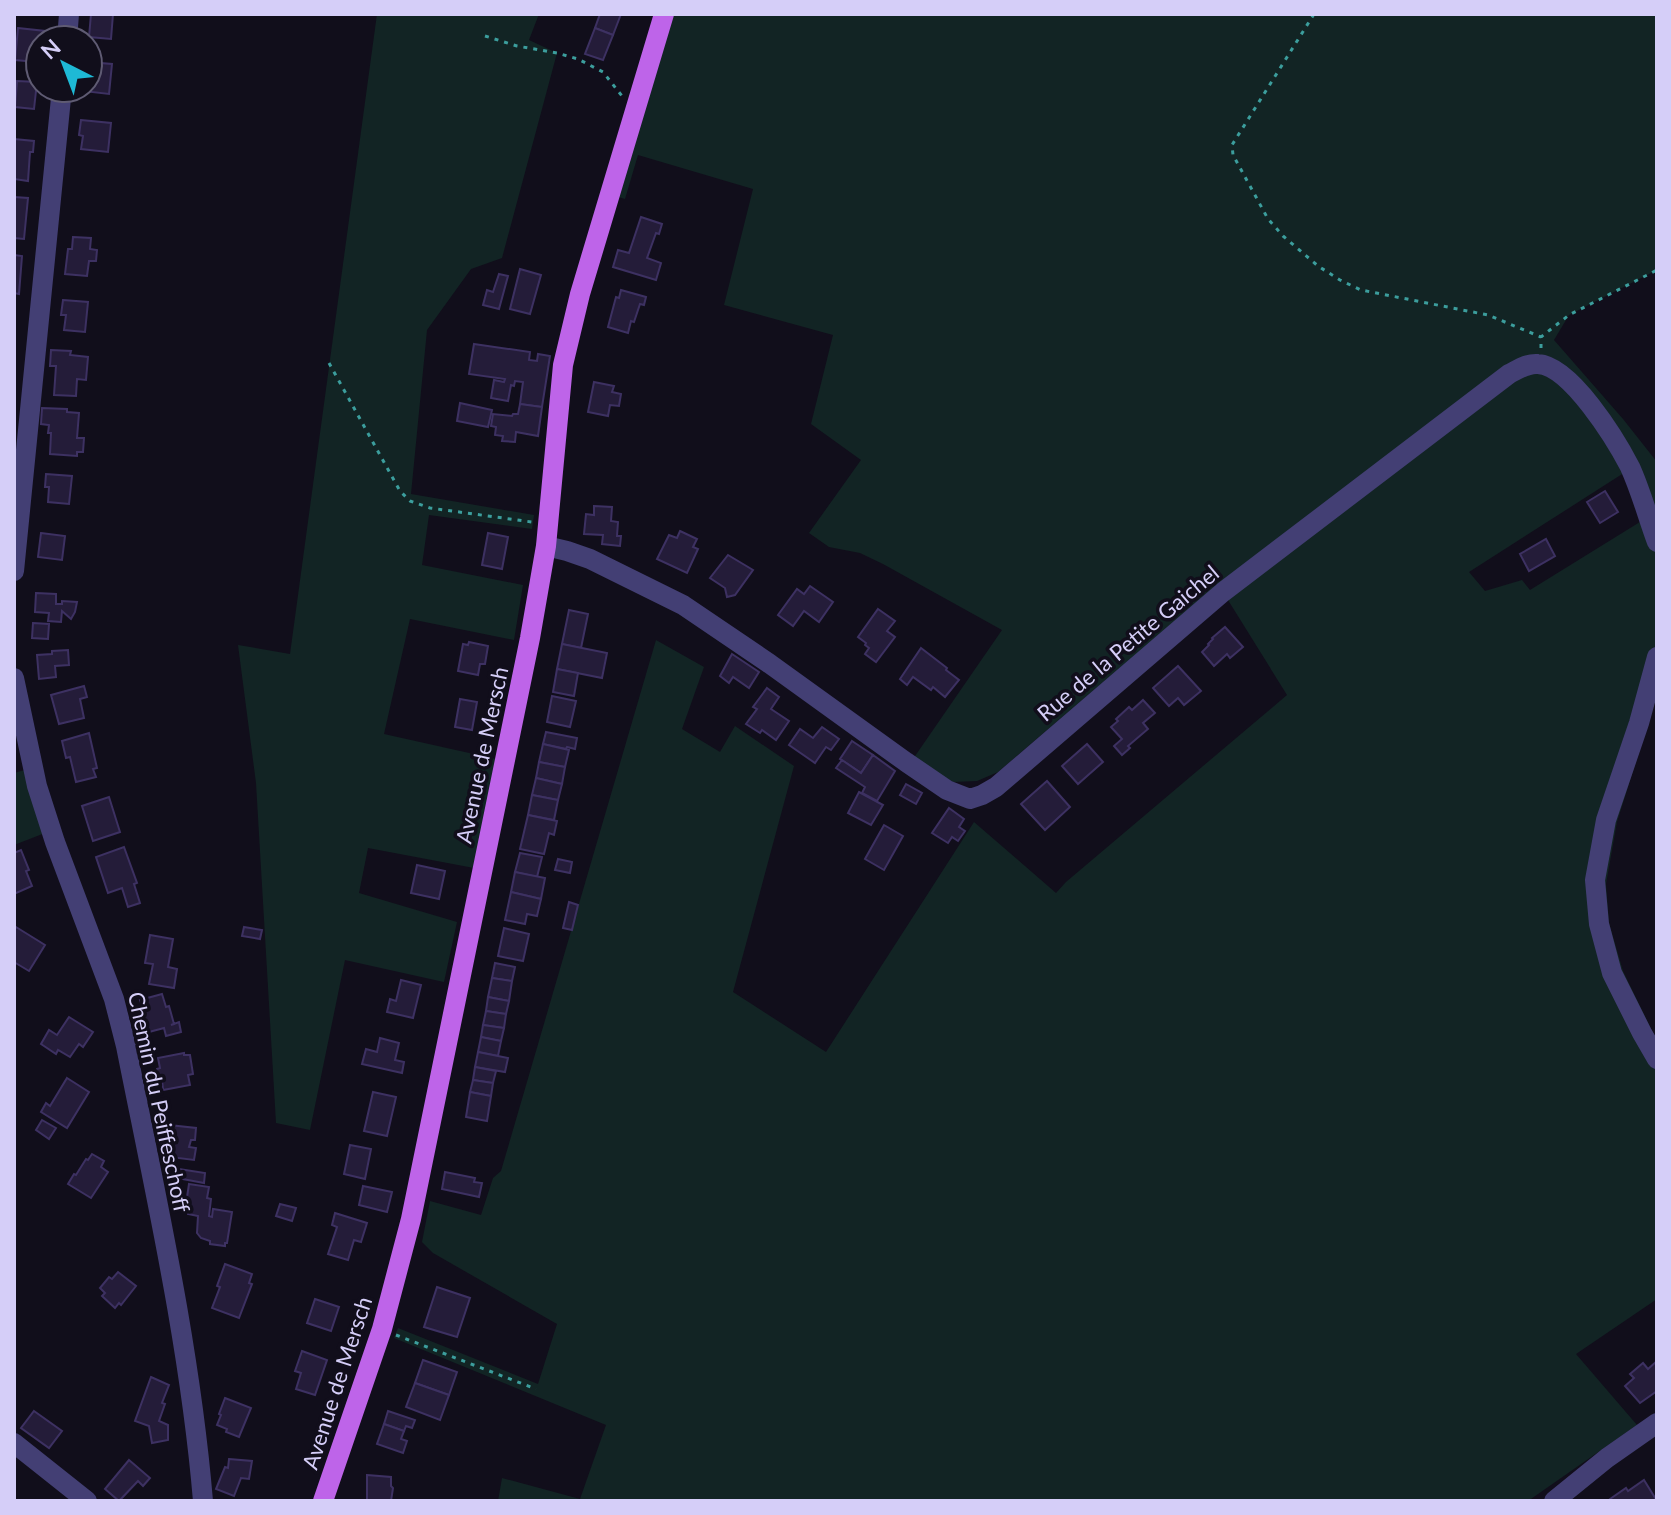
<svg xmlns="http://www.w3.org/2000/svg" width="1671" height="1515" font-family="Lato,sans-serif">
<style>
.green{fill:#122424;fill-rule:evenodd}
.building{fill:#241c39;stroke:#3d3162;stroke-width:2}
.lines{fill:none;stroke-linecap:round;stroke-linejoin:round}
.path{stroke:#3c9e9d;stroke-width:3;stroke-dasharray:4 6;stroke-linecap:butt}
.minor{stroke:#433f74;stroke-width:20}
.major{stroke:#be64e9;stroke-width:20}
.labels{text-anchor:middle;stroke-width:7;stroke-linejoin:round;paint-order:stroke}
.street-label{font-size:22px;fill:#d5cef8;stroke:#110e1b}
</style>
<rect width="100%" height="100%" fill="#110e1b"/>
<g class="green">
<polygon points="377,14 539,14 529,40 557,53 502,258 471,269 427,330 411,494 534,515 532,529 429,515 422,565 523,585 514,640 410,619 384,734 496,759 474,868 368,848 359,893 457,922 444,982 345,960 310,1130 276,1123 256,783 238,645 290,654"/>
<path d="M664 14H1657V270L1569 315 1554 340 1623 419 1657 462V695L1617 822 1606 884 1609 923 1623 971 1657 1041V1299L1576 1354 1637 1425 1528 1501H498L502 1478 580 1499 606 1425 394 1338 398 1328 538 1384 557 1324 433 1253 422 1242 430 1201 481 1215 493 1178 501 1171 656 640 704 667 682 729 720 752 735 726 794 766 733 992 826 1052 974 822 1056 893 1066 882 1287 695 1218 584 998 772 977 781 953 782 913 759 1002 630 883 564 860 553 829 547 809 533 861 460 811 424 833 335 724 305 753 189 638 155 625 199 609 194ZM1630 469 1648 517 1530 590 1522 580 1485 591 1469 572Z"/>
<polygon points="25,770 45,833 14,845 14,773"/>
</g>
<g class="building">
<polygon points="91,14 113,14 111,39 89,37"/>
<polygon points="600,14 621,14 613,35 595,28"/>
<polygon points="18,28 45,31 44,40 40,40 37,62 15,60"/>
<polygon points="595,28 613,35 603,60 585,54"/>
<polygon points="88,62 112,64 109,94 83,91 84,88 88,88"/>
<polygon points="17,81 37,82 34,109 15,107"/>
<polygon points="81,120 111,123 108,152 81,149 83,136 79,135"/>
<polygon points="14,139 34,141 33,152 30,152 28,181 14,179"/>
<polygon points="14,197 28,198 24,239 14,238"/>
<polygon points="641,217 662,224 659,234 656,233 647,258 661,263 656,280 613,267 618,250 629,253"/>
<polygon points="73,237 91,238 90,249 97,250 96,261 89,261 87,276 65,274 68,249 72,249"/>
<polygon points="14,255 22,256 19,294 14,293"/>
<polygon points="520,269 541,275 530,314 510,309"/>
<polygon points="499,274 508,276 499,309 483,305 487,290 493,292"/>
<polygon points="621,290 646,297 644,305 640,304 634,322 631,321 628,333 608,327 616,297 619,298"/>
<polygon points="63,300 88,302 85,332 64,330 66,315 61,315"/>
<polygon points="474,344 530,352 529,360 537,361 538,354 550,356 542,407 520,404 523,382 515,381 514,386 511,385 508,401 491,398 494,380 504,382 505,379 469,374"/>
<polygon points="51,350 71,351 70,355 88,357 86,380 77,379 76,396 54,395 56,366 50,366"/>
<polygon points="594,382 614,386 612,392 621,394 619,406 610,405 608,416 588,412"/>
<polygon points="460,403 492,410 488,427 457,421"/>
<polygon points="520,404 542,407 538,436 516,432 515,442 502,441 503,436 495,435 496,427 491,426 493,414 512,416 513,414 518,414"/>
<polygon points="42,408 67,409 67,412 79,413 77,438 84,438 83,452 77,452 77,456 50,454 51,433 48,433 49,425 41,424"/>
<polygon points="46,474 72,476 69,504 48,502 49,487 45,487"/>
<polygon points="1605,491 1618,512 1600,523 1587,502"/>
<polygon points="594,506 612,507 611,521 618,522 617,536 621,536 620,546 602,544 603,535 584,534 586,514 594,515"/>
<polygon points="680,531 697,539 693,547 698,549 687,573 657,559 669,535 677,538"/>
<polygon points="41,533 65,536 62,560 38,557"/>
<polygon points="488,533 508,537 502,569 482,565"/>
<polygon points="1546,539 1555,556 1529,571 1520,554"/>
<polygon points="728,555 753,570 735,595 727,597 725,588 710,578"/>
<polygon points="810,586 833,602 819,622 804,611 793,626 778,615 797,589 804,594"/>
<polygon points="36,593 56,594 56,604 62,604 62,601 77,602 75,612 71,619 62,611 61,622 48,621 49,613 35,612"/>
<polygon points="878,609 895,621 887,631 895,637 876,662 865,654 869,648 865,645 866,643 858,637"/>
<polygon points="569,610 588,614 581,648 562,644"/>
<polygon points="33,623 49,624 48,639 32,638"/>
<polygon points="1225,627 1243,647 1230,658 1227,654 1214,666 1202,652 1209,645 1208,644 1213,639 1212,638"/>
<polygon points="469,642 488,646 485,664 480,664 478,675 458,671 463,644 468,645"/>
<polygon points="562,644 607,653 602,678 557,669"/>
<polygon points="921,648 947,668 946,670 959,680 945,697 933,687 931,690 913,677 907,685 900,679"/>
<polygon points="68,650 69,665 55,666 56,677 39,679 37,655 52,654 52,651"/>
<polygon points="732,654 759,672 749,688 733,677 729,683 720,676"/>
<polygon points="1178,666 1201,691 1184,705 1178,698 1169,706 1153,688"/>
<polygon points="557,669 578,673 574,696 553,692"/>
<polygon points="84,686 87,697 80,699 84,718 59,724 51,695"/>
<polygon points="767,688 779,697 771,709 789,721 776,740 762,730 760,733 746,724 757,709 753,707"/>
<polygon points="552,696 576,701 570,727 547,722"/>
<polygon points="460,699 477,702 472,730 455,727"/>
<polygon points="1143,700 1155,713 1143,723 1148,729 1128,746 1130,748 1122,755 1114,746 1122,739 1111,727 1118,721 1116,719 1129,707 1132,710"/>
<polygon points="822,727 839,739 831,750 826,747 815,763 789,745 800,729 813,738"/>
<polygon points="546,732 577,738 575,749 567,747 566,749 543,744"/>
<polygon points="89,733 97,768 93,769 96,777 76,782 70,757 66,758 62,741"/>
<polygon points="852,741 873,755 861,773 840,759"/>
<polygon points="543,744 569,750 565,767 539,762"/>
<polygon points="1087,744 1103,762 1078,784 1062,766"/>
<polygon points="873,755 895,771 877,801 862,793 865,787 836,768 842,760 861,773"/>
<polygon points="539,762 565,767 562,784 536,778"/>
<polygon points="536,778 562,784 558,800 532,795"/>
<polygon points="1047,781 1070,807 1045,830 1021,804"/>
<polygon points="906,784 922,793 916,804 900,795"/>
<polygon points="859,792 883,805 871,825 848,813"/>
<polygon points="532,795 558,800 554,820 528,815"/>
<polygon points="109,797 120,832 93,841 82,806"/>
<polygon points="949,808 964,819 959,827 965,831 958,841 952,837 948,843 932,833"/>
<polygon points="528,815 557,821 554,835 549,833 544,854 520,849"/>
<polygon points="884,825 903,836 884,870 865,859"/>
<polygon points="124,847 137,883 134,884 140,903 128,907 122,888 108,893 96,857"/>
<polygon points="21,850 29,870 26,871 32,886 14,894 14,853"/>
<polygon points="520,853 542,857 537,877 515,872"/>
<polygon points="558,859 572,862 570,873 555,870"/>
<polygon points="417,865 445,871 439,899 411,893"/>
<polygon points="515,872 545,878 541,899 511,892"/>
<polygon points="511,892 541,899 537,916 527,914 525,924 505,920"/>
<polygon points="569,902 578,905 572,930 563,928"/>
<polygon points="16,927 45,945 29,971 14,962 14,931"/>
<polygon points="244,927 262,930 260,939 242,936"/>
<polygon points="504,928 529,934 523,961 498,956"/>
<polygon points="150,935 173,939 168,967 177,969 174,988 149,984 153,964 145,963"/>
<polygon points="495,963 515,967 512,981 492,978"/>
<polygon points="492,978 512,981 509,1001 488,997"/>
<polygon points="401,980 421,985 413,1018 387,1012 390,999 396,1001"/>
<polygon points="162,994 166,1007 169,1006 174,1024 171,1025 179,1022 181,1032 166,1036 164,1028 149,1032 140,1000"/>
<polygon points="488,997 509,1001 506,1014 486,1011"/>
<polygon points="486,1011 506,1014 504,1028 483,1025"/>
<polygon points="69,1017 93,1032 83,1047 79,1044 70,1057 58,1050 56,1054 41,1044 49,1030 57,1035"/>
<polygon points="483,1025 504,1028 501,1041 481,1037"/>
<polygon points="481,1037 501,1041 498,1056 478,1052"/>
<polygon points="380,1038 399,1043 395,1060 404,1062 402,1073 362,1064 366,1049 377,1052"/>
<polygon points="478,1052 508,1058 505,1072 475,1067"/>
<polygon points="184,1053 184,1055 190,1055 193,1074 188,1075 190,1085 163,1090 162,1079 158,1080 157,1069 160,1068 158,1058"/>
<polygon points="475,1067 496,1071 493,1083 473,1080"/>
<polygon points="67,1078 89,1092 67,1128 41,1112 46,1103 50,1106"/>
<polygon points="473,1080 493,1083 491,1096 470,1092"/>
<polygon points="373,1092 396,1097 387,1136 364,1131"/>
<polygon points="470,1092 491,1096 487,1121 466,1117"/>
<polygon points="42,1120 56,1128 49,1139 36,1130"/>
<polygon points="169,1125 196,1128 195,1140 191,1140 189,1147 196,1148 194,1160 170,1157 171,1148 166,1147"/>
<polygon points="350,1145 371,1149 365,1179 344,1174"/>
<polygon points="92,1154 104,1161 101,1167 108,1172 91,1198 68,1184 74,1174 76,1175 86,1159 88,1160"/>
<polygon points="179,1169 205,1173 204,1183 177,1178"/>
<polygon points="445,1172 475,1178 474,1182 482,1183 479,1197 442,1189"/>
<polygon points="189,1184 209,1187 207,1198 211,1199 209,1216 212,1217 213,1209 232,1212 227,1243 225,1243 225,1246 210,1244 210,1241 201,1238 197,1233 198,1216 188,1214 189,1204 186,1204"/>
<polygon points="363,1186 392,1192 387,1212 359,1205"/>
<polygon points="280,1204 296,1208 292,1221 276,1216"/>
<polygon points="335,1213 367,1223 361,1242 354,1240 348,1260 328,1254 337,1227 332,1225"/>
<polygon points="225,1264 252,1274 249,1283 252,1284 239,1318 212,1308 220,1287 217,1286"/>
<polygon points="118,1272 136,1286 121,1305 119,1303 115,1308 102,1296 105,1293 100,1288 109,1277 112,1279"/>
<polygon points="437,1287 470,1298 457,1337 424,1327"/>
<polygon points="315,1299 339,1307 331,1331 307,1323"/>
<polygon points="302,1351 327,1360 315,1395 296,1389 301,1373 295,1371"/>
<polygon points="423,1360 457,1372 449,1395 415,1383"/>
<polygon points="1657,1361 1657,1391 1640,1403 1625,1386 1634,1378 1630,1374 1643,1363 1648,1369"/>
<polygon points="151,1377 169,1385 162,1403 165,1404 159,1421 168,1425 168,1440 152,1443 149,1426 135,1421"/>
<polygon points="415,1383 449,1395 440,1420 406,1407"/>
<polygon points="225,1398 251,1408 239,1437 226,1432 227,1429 217,1425 221,1415 219,1414"/>
<polygon points="34,1411 62,1431 49,1448 21,1428"/>
<polygon points="388,1411 415,1420 412,1428 406,1426 404,1431 384,1424"/>
<polygon points="384,1424 404,1431 401,1439 407,1441 403,1453 377,1444"/>
<polygon points="229,1459 252,1461 249,1479 241,1478 234,1496 216,1489 225,1467 228,1468"/>
<polygon points="129,1460 150,1478 143,1486 138,1481 119,1501 105,1489"/>
<polygon points="367,1475 391,1477 391,1486 393,1488 391,1501 367,1501"/>
<polygon points="1644,1480 1657,1501 1611,1501 1610,1499 1626,1488 1628,1491"/>
</g>
<g class="lines">
<g class="path">
<polyline points="1314,14 1232,145 1233,155 1268,219 1283,236 1318,266 1340,280 1361,290 1488,315 1541,337"/>
<polyline points="485,36 517,46 557,53 578,59 603,72 622,96"/>
<polyline points="1541,348 1541,337 1569,315 1657,270"/>
<polyline points="329,363 400,491 410,501 430,508 532,522"/>
<polyline points="396,1335 536,1389"/>
</g>
<g class="minor">
<polyline points="67,40 69,14"/>
<path d="M546 546 567 551 590 559 683 605 770 664 906 762 947 790 970 799 982 795 996 787 1223 592 1509 374C1519 369 1527 363 1538 364 1571 366 1616 440 1630 467 1641 491 1648 518 1657 542"/>
<polyline points="14,571 62,88"/>
<polyline points="1657,657 1639,723 1606,820 1595,880 1599,924 1612,973 1642,1033 1657,1059"/>
<path d="M14 678 37 786 55 842 114 999 126 1046C156 1197 190 1347 203 1501"/>
<polyline points="14,1443 87,1501"/>
<polyline points="1554,1501 1607,1458 1657,1423"/>
</g>
<polyline class="major" points="323,1501 382,1329 411,1219 530,638 546,546 563,365 580,294 664,14"/>
</g>
<g class="labels">
<g class="street-label">
<text transform="translate(1128 643) rotate(-40)" y="8">Rue de la Petite Gaichel</text>
<text transform="translate(482 755) rotate(-78)" y="8">Avenue de Mersch</text>
<text transform="translate(159 1102) rotate(78)" y="8">Chemin du Peiffeschoff</text>
<text transform="translate(337 1383) rotate(-72)" y="8">Avenue de Mersch</text>
</g>
</g>
<rect width="1671" height="1515" fill="none" stroke="#d5cef8" stroke-width="32"/>
<g transform="translate(64 64) rotate(318)"><circle r="38" fill="#110e1b" stroke="#5f5b73" stroke-width="2"/>
<path d="M0-6L14 30L0 20L-14 30Z" fill="#1eb9d5"/>
<text y="-12" font-size="22" font-weight="bold" text-anchor="middle" fill="#d5cef8">N</text>
</g>
</svg>
